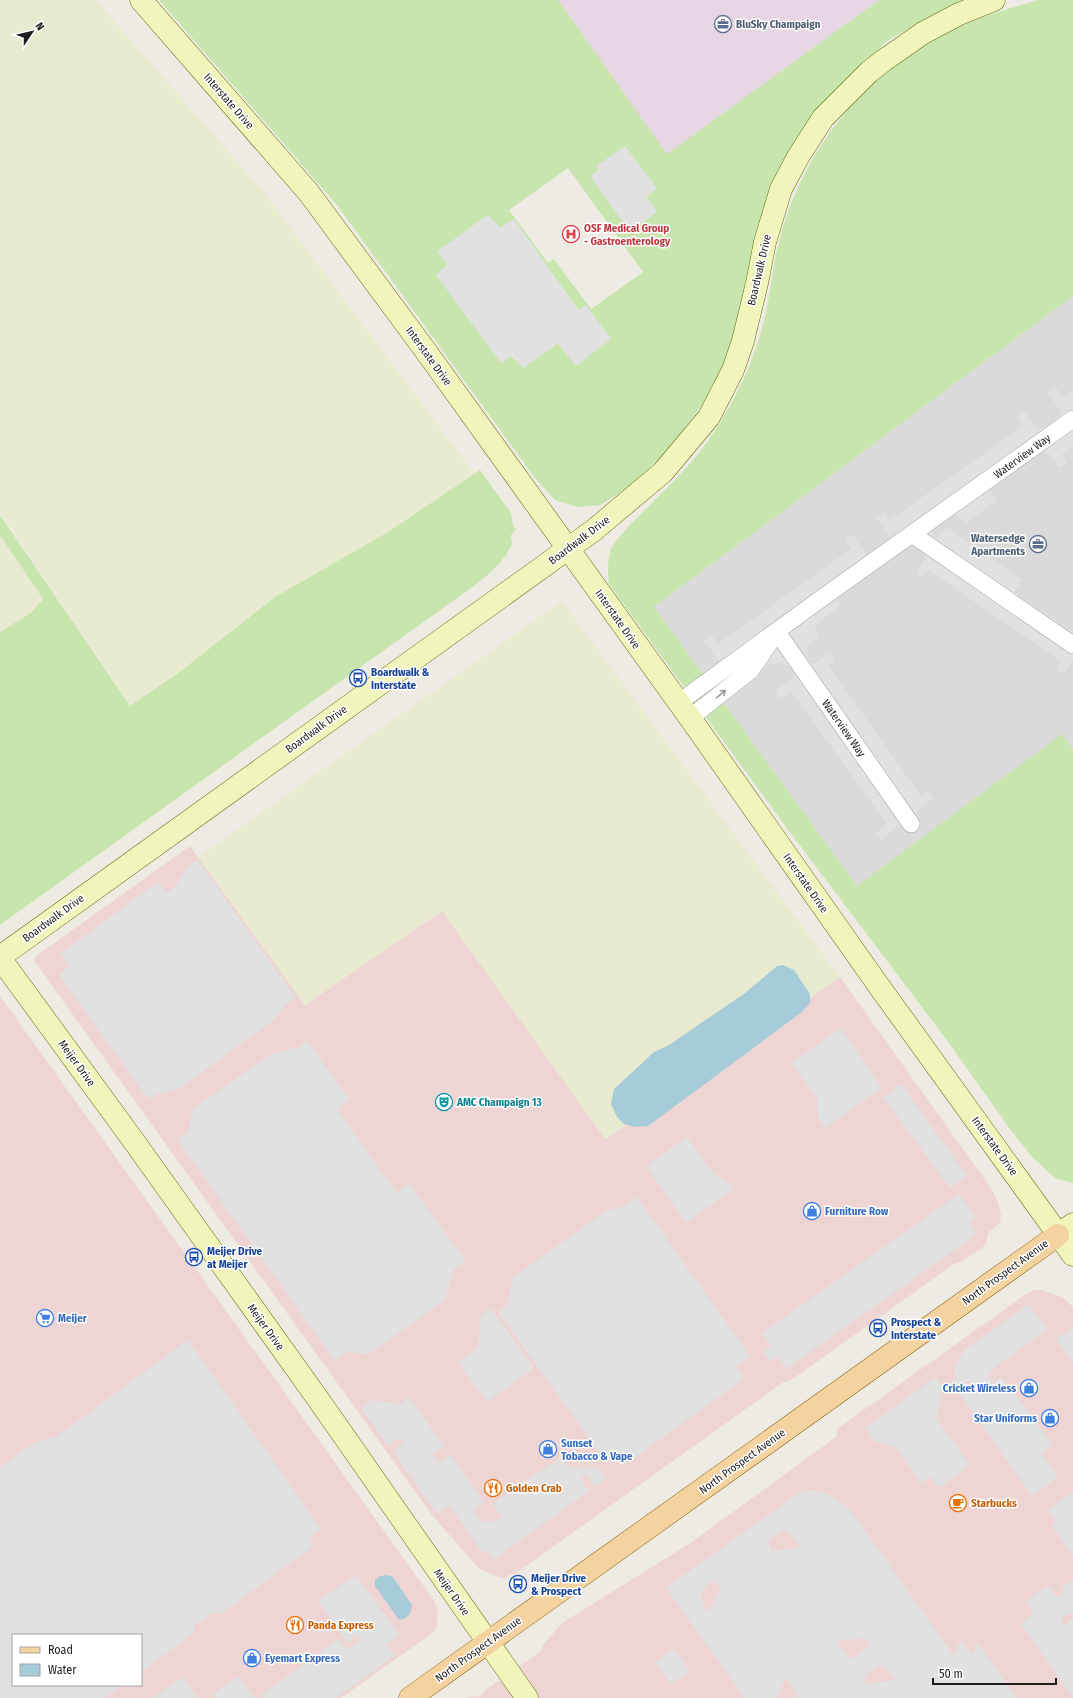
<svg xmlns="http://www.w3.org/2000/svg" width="1073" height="1698" font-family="'Fira Sans Condensed',sans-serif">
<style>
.residential{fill:#dbdada}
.commercial{fill:#eed5d4;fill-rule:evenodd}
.industrial{fill:#e6d6e3}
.farmland{fill:#e9ebd0}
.grass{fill:#c7e5ad;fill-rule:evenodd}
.parking{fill:#e1e1e1;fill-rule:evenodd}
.water{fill:#a7ccd9}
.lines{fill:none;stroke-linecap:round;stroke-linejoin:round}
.street-casing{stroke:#a4a4a4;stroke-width:18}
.secondary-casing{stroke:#606d0c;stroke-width:23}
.primary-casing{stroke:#8d640a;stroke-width:23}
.street{stroke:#fff;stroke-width:17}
.secondary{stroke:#f1f5bb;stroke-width:22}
.primary{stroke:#f5d3a1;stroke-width:22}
.oneway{stroke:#999}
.labels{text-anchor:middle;stroke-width:3;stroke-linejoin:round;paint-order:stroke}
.service-label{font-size:11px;font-weight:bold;fill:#4e5e75;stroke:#fff;text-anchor:start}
.street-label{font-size:11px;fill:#1d1d1d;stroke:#fff}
.health-label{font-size:11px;font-weight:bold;fill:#be3a42;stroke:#fff;text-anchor:start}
.transit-label{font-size:11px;font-weight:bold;fill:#164399;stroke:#fff;text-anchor:start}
.culture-label{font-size:11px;font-weight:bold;fill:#0d838f;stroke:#fff;text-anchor:start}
.shop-label{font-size:11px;font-weight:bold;fill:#366cbe;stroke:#fff;text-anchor:start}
.food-label{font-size:11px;font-weight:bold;fill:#c56008;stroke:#fff;text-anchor:start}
</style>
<rect width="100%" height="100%" fill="#eeebe4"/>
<polygon class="residential" points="1073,296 1073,750 1062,735 857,886 654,607"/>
<g class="commercial">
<polygon points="190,846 305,1005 442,911 606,1139 840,977 993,1191 998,1203 1001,1215 1000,1223 988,1233 986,1244 983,1247 962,1262 954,1264 793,1379 782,1383 515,1574 509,1575 504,1579 479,1569 432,1515 35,962 35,958 36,956"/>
<path d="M0 996 435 1602 438 1611 437 1626 434 1632 341 1698H0ZM13 1635H141V1685H13Z"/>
<polygon points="1034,1290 1042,1290 1062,1297 1073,1307 1073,1698 466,1698 480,1696 484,1691 541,1651 544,1644 562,1623 692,1542 836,1437 837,1429 1026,1294"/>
</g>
<polygon class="industrial" points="558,0 879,0 667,155"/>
<g class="farmland">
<polygon points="0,0 96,0 265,193 475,474 388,532 275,597 177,674 130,706 0,512"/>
<polygon points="0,535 43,599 31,613 0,632"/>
<polygon points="562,601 840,977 605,1139 442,911 305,1005 198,857"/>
</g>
<g class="grass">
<path d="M159 0H558L667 154 879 0H965L923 20 887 41 813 115 743 309 729 354 713 390 668 450 634 483 601 505 578 507 555 500 535 478 337 205ZM568 168 643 272 591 309 554 259 548 263 509 210ZM599 170 657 188 646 197 657 212 591 177ZM488 215 500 228 514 220 579 311 586 305 558 343 523 368 436 275 447 265 438 251Z"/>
<path d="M1038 0H1073V296L654 607 857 886 1062 734 1073 750V1183L1055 1178 1033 1158 1010 1129 949 1043 789 831 609 584C608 574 607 559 611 549 615 540 624 532 630 525 648 506 667 489 684 470 700 453 714 434 725 414 744 383 759 346 766 311 771 288 773 265 779 242 802 151 865 72 950 31 979 17 1008 9 1038 0Z"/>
<path d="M480 470 511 513 513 525 516 529 511 535C511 538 512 541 512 544 503 567 472 587 453 601L0 925V632L31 613 43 599 0 535V515L130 706 177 674 275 597 388 532Z"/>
</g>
<g class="parking">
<polygon points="625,146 657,188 646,197 657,212 630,232 590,176 599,170 596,166"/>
<polygon points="488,215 500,228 514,219 578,310 586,305 611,339 576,366 557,343 523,368 512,355 501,363 436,275 447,265 438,251"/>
<polygon points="1055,387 1063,397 1073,390 1073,446 1061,455 1067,463 1059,468 1050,454 1042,452 990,489 997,500 966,523 956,515 953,515 932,531 935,537 938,538 946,527 1022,580 1014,592 1073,632 1073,660 1064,674 1056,669 1061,661 928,570 923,577 916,573 925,559 925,552 922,549 915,548 907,548 901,553 876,517 884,512 890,520 1023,426 1017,417 1024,411 1036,427 1044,428 1059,417 1060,414 1060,410 1047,392"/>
<polygon points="852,534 877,569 837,598 842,605 814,626 820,636 807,647 808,661 814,664 830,652 835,660 828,665 921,796 928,791 933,798 918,810 917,813 921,819 907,830 903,825 901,825 881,840 875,833 887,824 791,691 780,699 775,691 792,679 794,675 794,670 788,666 779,663 768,665 738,687 704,641 712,636 718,644 851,549 845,540"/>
<polygon points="198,860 296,998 286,1004 274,1020 180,1088 161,1094 159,1093 149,1100 59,975 69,966 61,953 158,882 167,893 175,887 187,868"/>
<polygon points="841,1028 882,1088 825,1128 818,1119 817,1097 791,1063"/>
<polygon points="307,1041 349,1099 338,1107 337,1109 395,1191 399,1192 409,1183 466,1261 453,1270 445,1300 373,1351 368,1354 347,1352 335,1361 177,1139 188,1131 193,1109 270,1055 293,1048 296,1049"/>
<polygon points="901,1084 967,1176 950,1188 883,1097"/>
<polygon points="687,1137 713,1173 729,1184 733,1189 686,1223 646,1166"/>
<polygon points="959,1194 976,1218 972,1221 971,1225 977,1234 786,1369 779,1358 775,1358 770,1361 763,1352 770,1347 770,1345 762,1333"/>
<polygon points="637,1197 750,1356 736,1366 736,1368 744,1379 624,1465 617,1455 613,1454 605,1460 498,1312 508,1305 512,1278 606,1211 624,1206"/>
<polygon points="1029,1304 1047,1330 995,1367 989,1374 991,1383 993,1384 1002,1377 1052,1444 1041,1453 1058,1477 1032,1496 960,1394 970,1388 971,1385 968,1382 966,1381 955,1386 954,1380 955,1366 965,1350"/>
<polygon points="491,1309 534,1368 487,1402 458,1362 478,1348 481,1316"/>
<polygon points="1073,1327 1073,1363 1056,1339"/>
<polygon points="188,1340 321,1529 310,1538 314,1546 219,1615 216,1613 212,1613 195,1625 193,1628 195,1632 141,1672 141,1635 13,1635 13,1685 123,1685 105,1698 0,1698 0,1467 36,1442 57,1436"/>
<polygon points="936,1377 943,1388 936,1418 970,1465 939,1488 931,1477 921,1483 895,1447 874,1441 865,1428"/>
<polygon points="409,1397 444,1446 434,1453 433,1455 438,1462 441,1462 451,1455 484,1502 474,1509 475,1515 480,1520 485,1522 495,1521 502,1517 493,1504 561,1457 567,1465 570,1467 599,1468 606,1479 596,1486 586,1475 583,1475 581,1478 582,1481 589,1491 493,1560 487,1551 482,1552 450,1506 448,1506 437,1514 393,1451 403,1444 403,1441 399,1438 388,1445 361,1408 372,1400 401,1404"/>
<path d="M812 1490 827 1494 844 1504 854 1515 954 1656 960 1641 972 1654 978 1643 1017 1698H796L797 1693 786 1678 776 1698H745L666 1588 799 1493ZM782 1531H786L790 1533 800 1548 772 1551 769 1547V1540ZM710 1582H714L721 1586 709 1612 705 1608 701 1598V1594L706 1586ZM865 1638 869 1641 867 1648 854 1658 848 1656 837 1641ZM879 1665 887 1668 895 1680 866 1684 865 1678 867 1674Z"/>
<polygon points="1073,1492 1073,1556 1052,1526 1055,1523 1055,1519 1048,1510"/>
<polygon points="356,1575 399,1635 386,1644 395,1656 335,1698 263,1698 261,1695 338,1639 347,1650 360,1641 358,1635 348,1643 318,1601"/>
<polygon points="1073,1580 1073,1614 1069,1613 1061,1619 1061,1621 1064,1625 1066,1624 1073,1619 1073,1697 1021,1624 1034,1613 1026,1601 1048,1585 1055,1595 1061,1596 1063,1592 1061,1588"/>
<polygon points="674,1649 690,1671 671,1684 655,1662"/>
<polygon points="238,1676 254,1698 215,1698 212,1695"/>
<polygon points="183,1677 198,1698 153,1698"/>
</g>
<g class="water">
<polygon points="783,965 794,970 810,994 810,1003 802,1012 648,1126 636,1127 624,1124 617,1117 611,1104 614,1089 654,1052 669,1045 745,993 777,966"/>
<polygon points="387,1575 393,1577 412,1605 410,1614 404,1619 399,1620 375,1586 375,1580 380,1576"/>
</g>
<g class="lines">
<g class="street-casing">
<g id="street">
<polyline points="912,534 1073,645"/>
<polyline points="777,632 911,824"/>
<polyline points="678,703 822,598 1073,419"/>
<polyline points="690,718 751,670 770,642"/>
</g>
</g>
<g class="secondary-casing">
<g id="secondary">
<polyline points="141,0 309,193 425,350 690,718 876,982 1073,1255"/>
<polyline points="0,957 594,530 663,472 709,417 733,370 743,341 757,283 765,242 781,189 798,157 823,118 869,72 883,61 923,33 959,14 994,0"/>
<polyline points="0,958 133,1140 318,1399 527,1698"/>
<polyline points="1058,1235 1073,1224"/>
</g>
</g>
<g class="primary-casing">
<polyline id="primary" points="410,1698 1058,1235"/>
</g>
<use href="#street" class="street"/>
<use href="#secondary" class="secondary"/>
<use href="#primary" class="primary"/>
</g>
<defs><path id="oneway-shaft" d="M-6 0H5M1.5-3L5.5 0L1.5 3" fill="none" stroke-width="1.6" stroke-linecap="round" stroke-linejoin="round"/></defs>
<use class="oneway" href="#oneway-shaft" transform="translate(721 694) rotate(-39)"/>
<defs>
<g id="office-ring" transform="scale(0.9)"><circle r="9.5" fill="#fff" stroke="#5c6f8a" stroke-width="1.5"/><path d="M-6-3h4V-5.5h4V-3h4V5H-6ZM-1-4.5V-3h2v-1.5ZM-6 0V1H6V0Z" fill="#5c6f8a"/></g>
<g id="hospital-ring" transform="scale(0.9)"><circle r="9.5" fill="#fff" stroke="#e0444e" stroke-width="1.5"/><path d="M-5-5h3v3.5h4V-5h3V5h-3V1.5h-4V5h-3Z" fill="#e0444e"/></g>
<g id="bus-ring" transform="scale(0.9)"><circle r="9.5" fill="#fff" stroke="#1a4fb4" stroke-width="1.5"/><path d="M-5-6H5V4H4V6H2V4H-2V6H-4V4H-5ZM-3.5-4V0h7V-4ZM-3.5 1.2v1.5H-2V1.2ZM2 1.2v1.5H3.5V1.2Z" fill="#1a4fb4"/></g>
<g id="theatre-ring" transform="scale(0.9)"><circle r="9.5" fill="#fff" stroke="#0f9aa8" stroke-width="1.5"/><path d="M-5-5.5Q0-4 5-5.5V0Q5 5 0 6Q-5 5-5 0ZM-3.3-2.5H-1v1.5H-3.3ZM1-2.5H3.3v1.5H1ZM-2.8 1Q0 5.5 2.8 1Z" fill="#0f9aa8"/></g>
<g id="shop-ring" transform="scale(0.9)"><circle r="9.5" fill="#fff" stroke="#3f7fe0" stroke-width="1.5"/><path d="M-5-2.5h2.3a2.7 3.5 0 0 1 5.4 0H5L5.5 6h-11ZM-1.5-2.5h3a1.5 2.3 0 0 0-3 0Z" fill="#3f7fe0"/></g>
<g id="supermarket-ring" transform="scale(0.9)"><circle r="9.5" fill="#fff" stroke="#3f7fe0" stroke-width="1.5"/><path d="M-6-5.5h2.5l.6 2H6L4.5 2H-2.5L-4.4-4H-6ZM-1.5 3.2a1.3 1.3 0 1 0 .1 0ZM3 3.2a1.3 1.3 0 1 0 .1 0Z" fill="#3f7fe0"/></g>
<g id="restaurant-ring" transform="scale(0.9)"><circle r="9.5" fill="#fff" stroke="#e8710a" stroke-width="1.5"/><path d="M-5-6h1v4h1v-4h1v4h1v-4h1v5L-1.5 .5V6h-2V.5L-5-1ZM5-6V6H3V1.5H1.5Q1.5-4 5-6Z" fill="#e8710a"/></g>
<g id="cafe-ring" transform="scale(0.9)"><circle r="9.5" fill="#fff" stroke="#e8710a" stroke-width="1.5"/><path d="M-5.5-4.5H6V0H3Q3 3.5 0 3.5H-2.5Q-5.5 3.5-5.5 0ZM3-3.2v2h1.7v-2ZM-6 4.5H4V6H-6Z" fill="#e8710a"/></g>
</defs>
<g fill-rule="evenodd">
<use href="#office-ring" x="723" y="24"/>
<use href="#hospital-ring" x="571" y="234"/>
<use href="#office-ring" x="1038" y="544"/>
<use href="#bus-ring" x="358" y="678"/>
<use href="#theatre-ring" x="444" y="1102"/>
<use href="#shop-ring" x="812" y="1211"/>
<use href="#bus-ring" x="194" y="1257"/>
<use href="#supermarket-ring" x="45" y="1318"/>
<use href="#bus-ring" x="878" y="1328"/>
<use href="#shop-ring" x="1029" y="1388"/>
<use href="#shop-ring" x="1050" y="1418"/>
<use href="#shop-ring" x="548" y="1449"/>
<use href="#restaurant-ring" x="493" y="1488"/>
<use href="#cafe-ring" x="958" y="1503"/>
<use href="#bus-ring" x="518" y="1584"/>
<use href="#restaurant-ring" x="295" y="1625"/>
<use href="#shop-ring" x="252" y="1658"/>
</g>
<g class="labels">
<g class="service-label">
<text x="736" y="28">BluSky Champaign</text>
<text x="1025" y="542" text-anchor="end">Watersedge<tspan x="1025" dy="13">Apartments</tspan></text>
</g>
<g class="street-label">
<text transform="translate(229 101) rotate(49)" y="4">Interstate Drive</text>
<text transform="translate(759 270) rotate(-77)" y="4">Boardwalk Drive</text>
<text transform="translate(429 356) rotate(54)" y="4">Interstate Drive</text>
<text transform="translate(1022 456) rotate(-36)" y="4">Waterview Way</text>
<text transform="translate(579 540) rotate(-37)" y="4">Boardwalk Drive</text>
<text transform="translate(618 619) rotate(55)" y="4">Interstate Drive</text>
<text transform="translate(844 728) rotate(55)" y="4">Waterview Way</text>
<text transform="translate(316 729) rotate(-36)" y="4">Boardwalk Drive</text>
<text transform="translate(806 883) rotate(55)" y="4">Interstate Drive</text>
<text transform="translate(53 918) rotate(-36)" y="4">Boardwalk Drive</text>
<text transform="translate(77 1063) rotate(54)" y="4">Meijer Drive</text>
<text transform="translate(995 1146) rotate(54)" y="4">Interstate Drive</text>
<text transform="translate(1005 1272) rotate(-36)" y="4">North Prospect Avenue</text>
<text transform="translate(266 1327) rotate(54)" y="4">Meijer Drive</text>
<text transform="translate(742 1461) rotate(-36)" y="4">North Prospect Avenue</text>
<text transform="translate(452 1592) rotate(55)" y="4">Meijer Drive</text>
<text transform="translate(478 1649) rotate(-36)" y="4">North Prospect Avenue</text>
</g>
<g class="health-label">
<text x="584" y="232">OSF Medical Group<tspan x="584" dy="13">- Gastroenterology</tspan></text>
</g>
<g class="transit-label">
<text x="371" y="676">Boardwalk &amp;<tspan x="371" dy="13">Interstate</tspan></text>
<text x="207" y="1255">Meijer Drive<tspan x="207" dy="13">at Meijer</tspan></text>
<text x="891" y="1326">Prospect &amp;<tspan x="891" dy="13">Interstate</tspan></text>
<text x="531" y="1582">Meijer Drive<tspan x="531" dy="13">&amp; Prospect</tspan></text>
</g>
<g class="culture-label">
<text x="457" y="1106">AMC Champaign 13</text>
</g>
<g class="shop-label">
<text x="825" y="1215">Furniture Row</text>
<text x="58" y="1322">Meijer</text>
<text x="1016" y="1392" text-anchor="end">Cricket Wireless</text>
<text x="1037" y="1422" text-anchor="end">Star Uniforms</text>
<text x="561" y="1447">Sunset<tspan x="561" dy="13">Tobacco &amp; Vape</tspan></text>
<text x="265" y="1662">Eyemart Express</text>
</g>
<g class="food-label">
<text x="506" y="1492">Golden Crab</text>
<text x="971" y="1507">Starbucks</text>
<text x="308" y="1629">Panda Express</text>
</g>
</g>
<rect x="12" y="1634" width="130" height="52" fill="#ffffff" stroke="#a5a5a5"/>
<rect x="20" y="1647" width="20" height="6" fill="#f5d3a1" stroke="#a5a5a5"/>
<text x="48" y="1654" font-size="12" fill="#1d1d1d">Road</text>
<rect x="20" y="1664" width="20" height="12" fill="#a7ccd9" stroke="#a5a5a5"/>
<text x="48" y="1674" font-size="12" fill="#1d1d1d">Water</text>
<g transform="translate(32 32) rotate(55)" stroke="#ffffff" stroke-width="3" paint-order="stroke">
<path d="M0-3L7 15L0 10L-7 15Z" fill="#1d1d1d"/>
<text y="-6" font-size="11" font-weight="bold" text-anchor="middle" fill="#1d1d1d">N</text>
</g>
<path d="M933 1678v6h123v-6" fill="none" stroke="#1d1d1d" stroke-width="2"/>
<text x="939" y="1678" font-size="12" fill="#1d1d1d" stroke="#ffffff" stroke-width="3" paint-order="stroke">50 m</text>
</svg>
